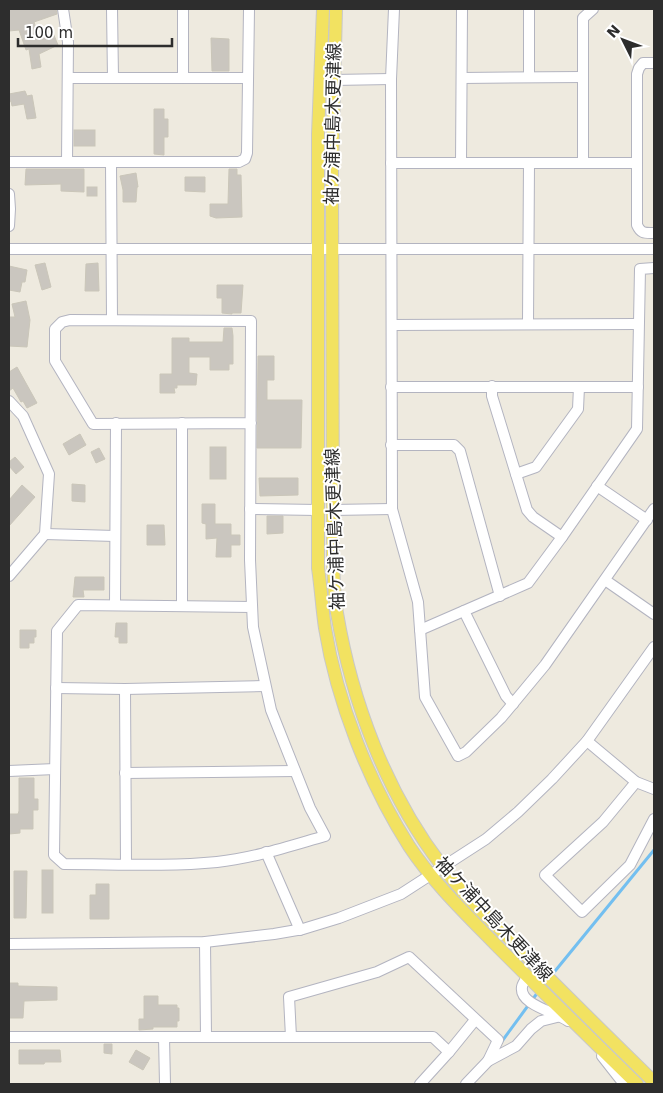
<svg xmlns="http://www.w3.org/2000/svg" width="663" height="1093" font-family="'DejaVu Sans','Noto Sans JP',sans-serif">
<style>
.lines{fill:none;stroke-linecap:round;stroke-linejoin:round}
.stream{stroke:#73bff0;stroke-width:3}
.building{fill:#cac6bf;stroke:#cac6b9}
.minor-casing{stroke:#b3b4c0;stroke-width:12}
.major-casing{stroke:#c8c8c8;stroke-width:14}
.minor{stroke:#fff;stroke-width:10}
.major{stroke:#f2e261;stroke-width:12}
.labels{text-anchor:middle;stroke-width:4;stroke-linejoin:round;paint-order:stroke}
.street-label{font-size:18px;fill:#2d2d2d;stroke:#fff}
</style>
<rect width="100%" height="100%" fill="#eeeadf"/>
<g class="lines">
<g class="stream">
<polyline points="551,976 654,850"/>
<polyline points="500,1044 538,992"/>
</g>
</g>
<g class="building">
<polygon points="9,9 56,9 57,14 34,22 39,39 53,33 58,45 39,54 41,67 32,69 29,49 26,50 19,30 9,31"/>
<polygon points="211,38 229,39 229,71 212,71"/>
<polygon points="25,91 27,96 32,95 36,118 27,119 24,104 12,106 11,101 9,102 9,94"/>
<polygon points="154,109 164,109 164,119 168,119 168,137 164,137 164,155 154,154"/>
<rect x="74" y="130" width="21" height="16"/>
<polygon points="26,169 84,169 84,192 61,191 61,184 25,185"/>
<polygon points="229,169 237,169 237,175 241,175 242,217 216,218 210,216 210,204 228,204"/>
<polygon points="136,173 138,187 137,187 136,202 123,202 123,190 120,176"/>
<polygon points="185,177 205,177 205,192 185,191"/>
<rect x="87" y="187" width="10" height="9"/>
<polygon points="45,263 51,287 42,290 35,265"/>
<polygon points="98,263 99,291 85,291 86,264"/>
<polygon points="9,266 27,270 25,282 22,282 20,292 9,290"/>
<polygon points="217,285 243,285 241,313 232,313 232,314 222,313 222,298 217,298"/>
<polygon points="26,301 30,320 27,347 9,346 9,317 15,317 12,304"/>
<polygon points="224,328 232,328 233,336 233,364 229,364 229,370 210,370 210,357 189,357 189,373 197,374 196,385 177,385 177,388 174,388 175,393 160,393 160,374 172,374 172,338 189,338 189,342 223,342"/>
<polygon points="258,356 274,356 274,380 267,380 267,400 302,400 301,448 257,448"/>
<polygon points="17,367 37,403 27,408 23,401 21,402 13,388 9,391 9,372"/>
<polygon points="80,434 86,445 69,455 63,444"/>
<rect x="210" y="447" width="16" height="32"/>
<polygon points="99,448 105,459 96,463 91,452"/>
<polygon points="15,457 24,467 16,474 9,466 9,462"/>
<polygon points="259,478 298,478 298,495 260,496"/>
<polygon points="72,484 85,485 85,502 72,501"/>
<polygon points="22,485 35,497 9,526 9,500"/>
<polygon points="202,504 215,504 215,524 231,524 231,535 240,535 240,545 231,545 231,557 216,557 217,538 206,539 206,524 202,523"/>
<polygon points="267,516 283,516 283,533 267,534"/>
<polygon points="147,525 164,525 165,545 147,545"/>
<polygon points="75,577 104,577 104,590 83,590 84,597 73,597"/>
<polygon points="116,623 127,623 127,643 119,643 119,637 115,637"/>
<polygon points="20,630 36,630 36,637 34,637 34,643 29,643 29,648 20,648"/>
<polygon points="19,778 34,778 34,799 38,799 38,810 33,810 33,829 20,829 20,833 9,834 9,814 18,814 19,811"/>
<rect x="42" y="870" width="11" height="43"/>
<polygon points="14,871 27,871 26,918 14,918"/>
<polygon points="96,884 109,884 109,919 90,919 90,895 96,895"/>
<polygon points="9,983 18,983 18,986 57,987 57,1000 24,1001 23,1018 9,1018"/>
<polygon points="144,996 158,996 158,1005 177,1005 177,1008 179,1008 179,1021 177,1021 177,1027 153,1027 153,1029 139,1030 139,1019 144,1019"/>
<polygon points="104,1044 112,1044 112,1054 104,1053"/>
<polygon points="19,1050 60,1050 61,1062 45,1062 44,1064 19,1064"/>
<polygon points="136,1050 150,1058 143,1070 129,1062"/>
</g>
<g class="lines">
<g class="minor-casing">
<g id="minor">
<polyline points="63,9 68,42 67,162"/>
<polyline points="112,9 113,78"/>
<polyline points="394,9 391,79 392,509 418,602 425,697 458,756 466,752 501,718 545,665 654,509"/>
<path d="M654 63H643L639 68 637 74V225C641 234 645 233 654 233"/>
<polyline points="529,77 529,9"/>
<polyline points="68,78 247,78"/>
<polyline points="183,78 183,9"/>
<polyline points="462,78 583,77"/>
<polyline points="333,80 391,79"/>
<polyline points="9,162 239,162 245,159 247,153 249,9"/>
<polyline points="111,163 112,320"/>
<polyline points="391,163 637,163"/>
<polyline points="461,163 462,9"/>
<polyline points="583,163 583,18 593,9"/>
<polyline points="9,194 10,209 9,226"/>
<polyline points="9,249 654,249"/>
<polyline points="528,323 529,163"/>
<polyline points="392,325 637,324"/>
<polyline points="492,386 492,396 527,510 533,517 562,537"/>
<polyline points="391,387 638,387"/>
<polyline points="9,401 23,416 49,474 45,534 9,576"/>
<polyline points="182,423 182,606"/>
<path d="M251 423 93 424 55 361V329L62 322 70 320 251 321 250 560 253 627 271 710 310 808 325 836C290 846 254 858 217 862 166 867 115 864 64 864L54 855 57 631 78 605 252 607"/>
<polyline points="391,445 454,445 460,451 500,596"/>
<polyline points="516,474 536,467 578,409 579,387"/>
<polyline points="597,486 647,520"/>
<polyline points="250,509 318,510"/>
<polyline points="332,510 392,509"/>
<polyline points="45,534 115,536"/>
<polyline points="605,580 654,614"/>
<polyline points="115,605 116,423"/>
<polyline points="464,611 506,696 513,704"/>
<polyline points="420,630 528,583 562,537 637,429 640,269 654,268"/>
<polyline points="56,688 125,689 265,686"/>
<polyline points="125,689 126,864"/>
<polyline points="587,741 636,782 654,789"/>
<polyline points="9,771 55,769"/>
<polyline points="125,773 295,771"/>
<polyline points="636,782 603,822 545,875 582,912 630,865 654,819"/>
<polyline points="266,852 300,930"/>
<polyline points="205,942 206,1037"/>
<polyline points="9,944 205,942 274,934 303,929 339,918 401,894 486,839 518,812 552,779 587,741 654,647"/>
<path d="M527 976C526 980 522 984 522 987 519 1005 556 1012 568 1021"/>
<polyline points="9,1037 433,1037 449,1052"/>
<polyline points="164,1037 165,1084"/>
<polyline points="291,1037 289,997 377,972 409,957 498,1040 488,1061"/>
<polyline points="602,1056 624,1084"/>
<polyline points="420,1084 449,1052 475,1020"/>
<polyline points="466,1084 488,1061 516,1046 531,1029 541,1021 561,1016"/>
</g>
</g>
<g class="major-casing">
<g id="major">
<path d="M323 9 318 134V568C321 588 322 608 325 628 337 702 369 783 409 846 434 884 468 916 499 948 545 994 591 1039 637 1084"/>
<path d="M336 9 332 171 333 564C334 580 334 597 337 613 352 702 386 793 442 866 464 896 493 922 520 949 564 994 609 1038 654 1082"/>
</g>
</g>
<use href="#minor" class="minor"/>
<use href="#major" class="major"/>
</g>
<g class="labels">
<g class="street-label">
<text transform="translate(333 124) rotate(-89)" y="6">袖ケ浦中島木更津線</text>
<text transform="translate(335 529) rotate(-92)" y="6">袖ケ浦中島木更津線</text>
<text transform="translate(494 919) rotate(47)" y="6">袖ケ浦中島木更津線</text>
</g>
</g>
<rect width="663" height="1093" fill="none" stroke="#2d2d2d" stroke-width="20"/>
<g transform="translate(623 40) rotate(312)" stroke="#ffffff" stroke-width="4" paint-order="stroke">
<path d="M0-4L9 19L0 12L-9 19Z" fill="#2d2d2d"/>
<text y="-8" font-size="14" font-weight="bold" text-anchor="middle" fill="#2d2d2d">N</text>
</g>
<path d="M18 38v8h154v-8" fill="none" stroke="#2d2d2d" stroke-width="2.5"/>
<text x="25" y="38" font-size="15" fill="#2d2d2d" stroke="#ffffff" stroke-width="4" paint-order="stroke">100 m</text>
</svg>
